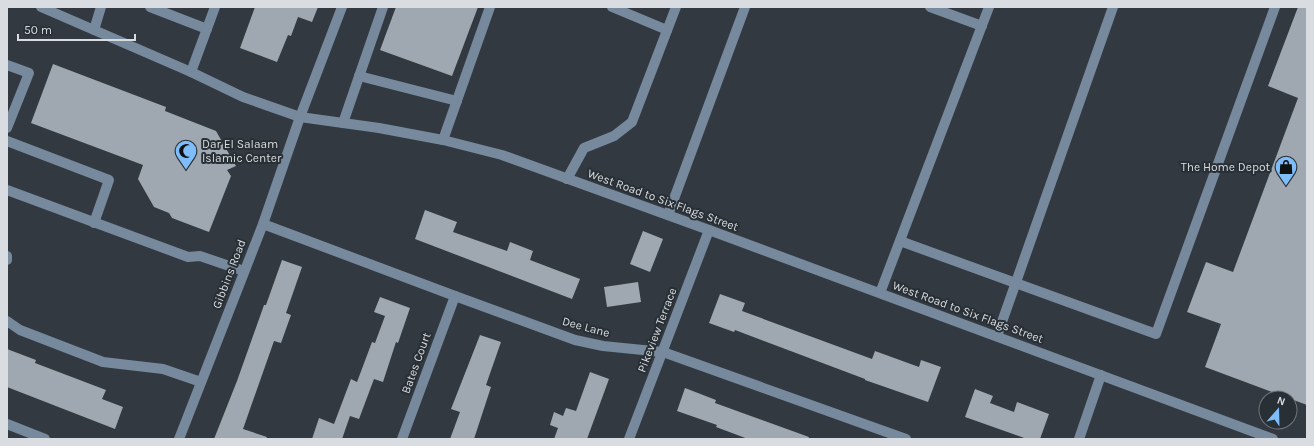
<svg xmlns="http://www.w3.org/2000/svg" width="1314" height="446" font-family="Karla,sans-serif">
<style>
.building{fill:#9fa8b0}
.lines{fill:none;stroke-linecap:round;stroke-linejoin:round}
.minor{stroke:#77899c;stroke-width:10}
.labels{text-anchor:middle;stroke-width:4;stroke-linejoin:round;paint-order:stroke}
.poi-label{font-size:12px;fill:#d9dde2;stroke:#282f35;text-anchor:start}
.street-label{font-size:12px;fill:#d9dde2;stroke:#282f35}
</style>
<rect width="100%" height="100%" fill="#323940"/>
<g class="building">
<polygon points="255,7 318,7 312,22 298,17 291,36 288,35 277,62 240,48"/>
<polygon points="396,7 478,7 452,76 380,50"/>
<polygon points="1298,7 1307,7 1307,405 1205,367 1221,324 1187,312 1206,262 1233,272 1298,98 1268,86"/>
<polygon points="53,64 166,107 165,111 216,131 236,166 227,170 231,176 209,232 172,218 169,213 154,207 138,179 143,165 31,123"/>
<polygon points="425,210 457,222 453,232 507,251 510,242 533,251 530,260 580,279 572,299 415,239"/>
<polygon points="643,231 663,239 650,272 630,264"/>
<polygon points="282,260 302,267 286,313 291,315 281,343 274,341 243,429 267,437 266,439 214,439 237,381 264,305 266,305"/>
<polygon points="638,282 641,302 607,307 604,287"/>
<polygon points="720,294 745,303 742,311 872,359 875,351 919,367 921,360 941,367 928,402 865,380 865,379 735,330 734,332 709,323"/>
<polygon points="380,297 410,308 398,343 396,342 383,382 374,379 359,419 350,416 342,439 312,439 319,418 334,424 351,379 357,382 372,342 375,343 385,316 374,312"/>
<polygon points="480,335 501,342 486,385 491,387 474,439 450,439 460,412 451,409"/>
<polygon points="7,349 36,360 35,363 106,390 102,399 123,407 115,429 7,387"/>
<polygon points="590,372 609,379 587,439 554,439 558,428 550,425 554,412 563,416 566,408 576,411"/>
<polygon points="685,388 716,400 715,403 809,437 808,439 748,439 716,427 717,425 677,411"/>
<polygon points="975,389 993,396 990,403 1014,412 1017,402 1049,414 1040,439 1027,439 965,417"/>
</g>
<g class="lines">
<g class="minor">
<polyline points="41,7 191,72 243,97 300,117 379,128 443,140 502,155 709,230 1273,439"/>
<polyline points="150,7 207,29"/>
<polyline points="612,7 667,30"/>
<polyline points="930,7 982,26"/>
<polyline points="94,30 101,7"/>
<polyline points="7,65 29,73 7,128"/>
<polyline points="191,72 215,7"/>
<polyline points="359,76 457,101"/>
<polyline points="343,123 383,7"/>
<polyline points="443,140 490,7"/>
<polyline points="7,141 109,180 94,223"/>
<polyline points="567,179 584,148 614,136 632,122 676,7"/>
<polyline points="7,190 188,257 200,256 244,271"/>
<polyline points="668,215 745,7"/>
<polyline points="263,224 455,296 575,340 603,346 663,352 906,439"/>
<polyline points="900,241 1156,334 1275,7"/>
<polyline points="7,256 7,260"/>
<polyline points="880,293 989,7"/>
<polyline points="7,321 20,330 103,362 163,369 201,382"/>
<polyline points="997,336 1113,7"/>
<polyline points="7,424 45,439"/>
<polyline points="179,439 263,224 300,117 342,7"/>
<polyline points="402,439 455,296"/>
<polyline points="629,439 709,230"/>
<polyline points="1079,439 1101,375"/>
</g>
</g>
<defs>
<g id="mosque-pin" transform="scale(1.15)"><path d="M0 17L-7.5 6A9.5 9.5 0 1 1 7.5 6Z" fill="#7ebdf9" stroke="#282f35"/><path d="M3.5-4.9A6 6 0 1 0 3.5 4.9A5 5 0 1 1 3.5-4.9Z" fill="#111"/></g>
<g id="shop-pin" transform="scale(1.15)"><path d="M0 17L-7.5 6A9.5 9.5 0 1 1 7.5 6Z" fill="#7ebdf9" stroke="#282f35"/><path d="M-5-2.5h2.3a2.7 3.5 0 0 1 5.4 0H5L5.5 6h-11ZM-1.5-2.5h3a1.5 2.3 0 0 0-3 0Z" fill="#111"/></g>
</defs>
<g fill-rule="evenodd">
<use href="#mosque-pin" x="186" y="151"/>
<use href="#shop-pin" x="1286" y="167"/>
</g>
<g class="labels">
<g class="poi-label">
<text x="202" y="148">Dar El Salaam<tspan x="202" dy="14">Islamic Center</tspan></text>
<text x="1270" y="171" text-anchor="end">The Home Depot</text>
</g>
<g class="street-label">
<text transform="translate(663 200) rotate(20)" y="4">West Road to Six Flags Street</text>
<text transform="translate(229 274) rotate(-69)" y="4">Gibbins Road</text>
<text transform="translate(968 312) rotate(20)" y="4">West Road to Six Flags Street</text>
<text transform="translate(586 327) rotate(15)" y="4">Dee Lane</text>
<text transform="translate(657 330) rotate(-69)" y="4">Pikeview Terrace</text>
<text transform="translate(416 363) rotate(-70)" y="4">Bates Court</text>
</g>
</g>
<rect width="1314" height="446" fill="none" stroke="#d9dde2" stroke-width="16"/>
<g transform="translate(1278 410) rotate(20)"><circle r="19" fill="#282f35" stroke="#6f757a"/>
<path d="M0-3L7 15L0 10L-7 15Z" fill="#7ebdf9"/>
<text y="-6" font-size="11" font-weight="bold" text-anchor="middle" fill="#d9dde2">N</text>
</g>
<path d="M18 34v6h117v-6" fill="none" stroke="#d9dde2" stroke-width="2"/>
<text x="24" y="34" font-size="12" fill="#d9dde2" stroke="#282f35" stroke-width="3" paint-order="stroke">50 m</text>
</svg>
